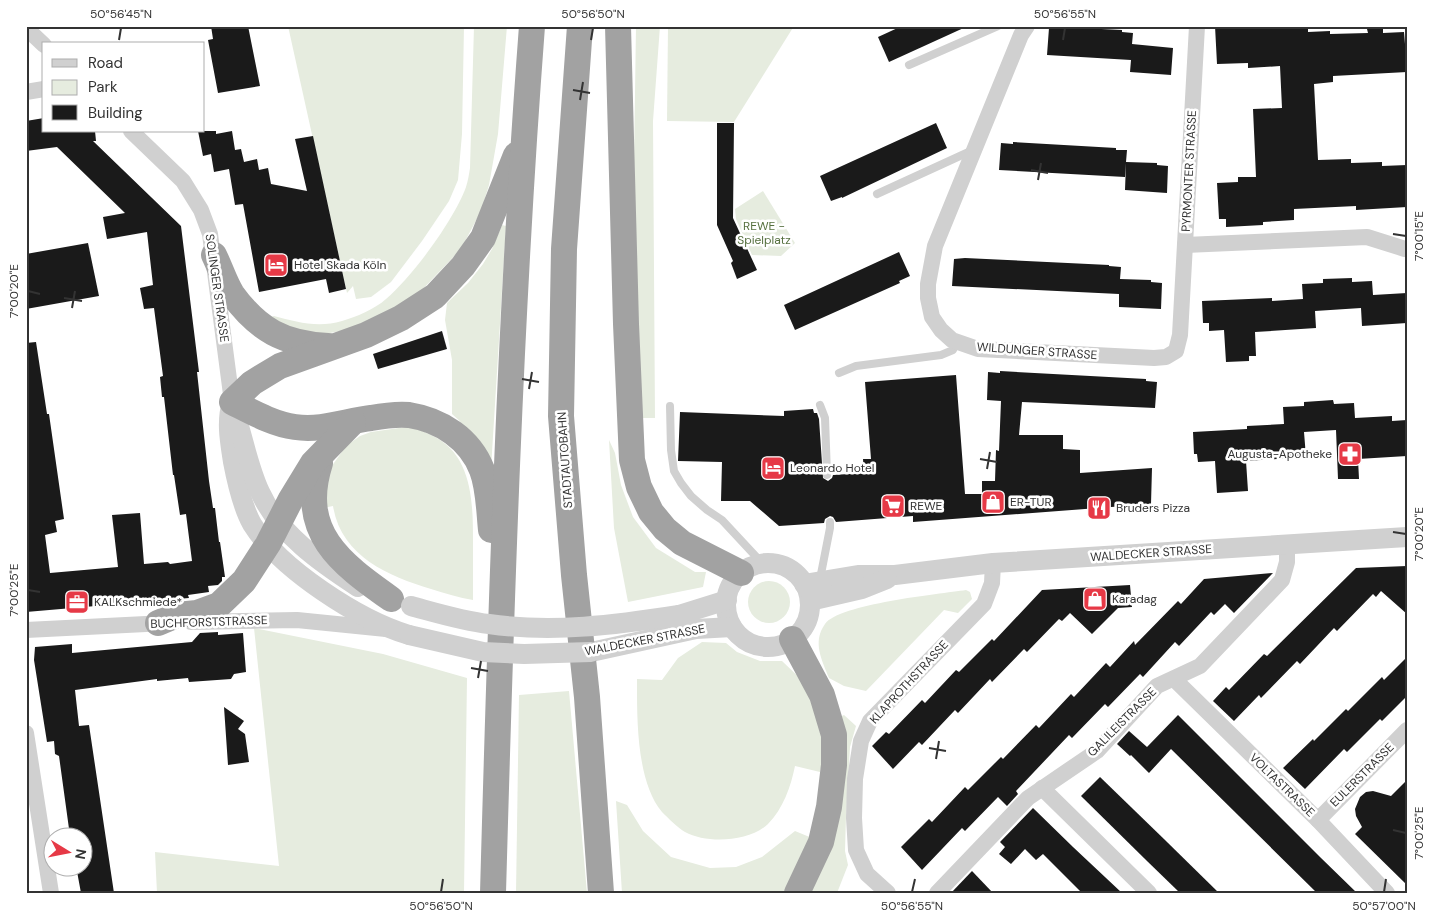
<svg xmlns="http://www.w3.org/2000/svg" width="1433" height="919" font-family="'DM Sans',sans-serif">
<style>
.green{fill:#e6ecdf}
.building{fill:#1a1a1a}
.lines{fill:none;stroke-linecap:round;stroke-linejoin:round}
.service{stroke:#d0d0d0;stroke-width:8}
.minor{stroke:#d0d0d0;stroke-width:16}
.tertiary{stroke:#d0d0d0;stroke-width:20}
.trunk{stroke:#a2a2a2;stroke-width:26}
.tertiary-bridge{stroke:#d0d0d0;stroke-width:20}
.ticks{fill:none;stroke:#333;stroke-width:2}
.labels{text-anchor:middle;stroke-width:5;stroke-linejoin:round;paint-order:stroke}
.street-label{font-size:12px;fill:#333;stroke:#fff}
.park-label{font-size:12px;fill:#56703f;stroke:#fff}
.poi-label{font-size:12px;fill:#333;stroke:#fff;text-anchor:start}
.neatline{fill:none;stroke:#333;stroke-width:2}
.ticks-label{font-size:12px;text-anchor:middle;fill:#333}
</style>
<rect width="100%" height="100%" fill="#fff"/>
<g class="green">
<polygon points="288,26 464,26 462,134 458,180 449,201 422,241 391,282 371,297 356,299 353,286 347,293"/>
<path d="M474 26H507L498 134 489 185 481 211 461 249 420 292 399 307 346 330 314 336 296 334 270 317 274 316C296 322 318 328 342 321 356 317 375 309 386 299 413 276 454 220 466 187 468 181 469 174 470 168Z"/>
<polygon points="636,26 660,26 653,121 655,418 640,418 634,160"/>
<polygon points="668,26 794,26 734,122 667,121"/>
<polygon points="763,191 795,243 781,256 752,255 736,219 735,209"/>
<path d="M502 225 506 226 491 469C480 448 471 430 452 414V360L445 320 447 303 468 283 483 264 492 249Z"/>
<path d="M406 427C416 428 423 431 431 435 473 454 473 503 473 543 473 562 473 581 473 600 459 598 445 593 431 589 388 576 341 556 333 506L323 508 329 470 346 446 360 436 371 432Z"/>
<polygon points="609,440 615,453 621,485 633,517 656,548 695,572 706,572 703,587 628,602 614,528"/>
<circle cx="769" cy="602" r="21"/>
<path d="M966 590 970 592 972 599 958 613 944 610 866 691 844 686 829 678C822 660 812 642 825 624 839 604 939 594 966 590Z"/>
<polygon points="254,628 383,654 467,678 464,893 157,893 155,852 279,866"/>
<path d="M702 642 726 643 737 652 760 661H782L805 683 821 720 825 752 820 772 795 766C791 786 783 809 768 824 749 842 707 844 685 832 678 828 668 818 662 812 636 781 637 717 637 679L662 680 678 658Z"/>
<polygon points="569,691 587,893 516,893 519,695"/>
<polygon points="844,715 856,726 850,747 846,816 845,851 848,865 837,893 810,893 835,719"/>
<polygon points="616,801 627,805 643,831 671,857 710,868 736,867 762,857 795,831 812,838 788,893 622,893"/>
</g>
<g class="building">
<polygon points="211,26 248,26 260,86 218,93 208,40 213,39"/>
<polygon points="902,26 968,26 889,62 878,37"/>
<polygon points="1215,26 1278,26 1278,29 1308,27 1308,32 1330,31 1330,34 1368,33 1367,29 1383,28 1383,33 1404,32 1405,44 1407,43 1407,72 1333,76 1333,82 1314,84 1318,160 1351,159 1351,163 1382,162 1382,166 1407,165 1407,207 1356,210 1356,206 1294,209 1294,220 1263,222 1263,225 1226,227 1226,219 1219,219 1217,183 1238,182 1238,177 1256,177 1253,109 1282,108 1280,66 1248,68 1248,63 1217,64"/>
<polygon points="1060,27 1122,30 1122,32 1133,33 1132,44 1173,48 1171,75 1130,72 1131,60 1047,55 1049,28 1060,29"/>
<polygon points="44,118 44,131 95,131 96,141 93,141 181,226 199,372 197,372 209,481 213,508 215,508 219,542 220,542 225,577 222,577 222,581 218,585 208,586 209,592 188,595 189,598 26,612 26,343 36,342 47,414 49,414 64,519 55,521 57,532 45,535 50,573 118,567 112,515 140,513 144,564 168,562 170,564 192,561 186,514 180,515 174,475 173,475 164,397 162,397 160,377 163,376 154,308 144,309 140,288 153,285 147,232 107,239 103,217 125,213 57,147 26,151 26,121"/>
<polygon points="717,123 734,123 733,218 757,270 737,279 731,263 733,261 717,225"/>
<polygon points="936,123 947,148 842,198 842,197 831,201 820,176"/>
<polygon points="198,131 216,131 216,134 232,131 235,150 241,149 244,162 257,159 259,170 268,168 271,184 307,191 295,139 313,136 346,289 329,293 326,279 259,292 243,204 235,205 229,169 214,172 211,154 203,156"/>
<polygon points="1013,142 1116,148 1116,150 1127,150 1126,162 1157,163 1157,165 1168,166 1167,193 1125,190 1126,163 1125,177 999,170 1001,143 1013,144"/>
<polygon points="88,243 99,296 26,309 26,254"/>
<polygon points="899,252 910,276 899,281 900,283 795,330 784,305"/>
<polygon points="965,258 1109,265 1109,266 1121,267 1120,279 1151,280 1151,282 1162,283 1161,309 1119,307 1119,294 952,286 954,259"/>
<polygon points="1352,278 1352,282 1372,281 1373,295 1407,293 1407,323 1362,326 1361,308 1315,311 1316,328 1255,332 1256,356 1249,356 1249,361 1226,362 1224,330 1209,331 1209,323 1203,323 1202,301 1272,298 1272,301 1303,299 1302,284 1323,283 1323,279"/>
<polygon points="442,331 447,349 378,369 373,354"/>
<polygon points="1000,371 1146,379 1146,381 1157,382 1155,408 1022,402 1019,435 1063,435 1063,449 1080,450 1080,473 1152,468 1151,504 913,522 913,516 836,522 833,517 830,516 825,519 824,523 779,526 750,501 721,501 722,462 678,461 680,412 784,416 784,411 813,409 814,413 817,413 819,419 823,478 828,481 832,478 833,475 864,473 863,459 871,459 865,382 956,375 965,494 982,494 982,481 995,481 996,450 999,451 1001,401 987,400 988,372 1000,373"/>
<polygon points="1333,400 1334,404 1354,403 1355,418 1392,416 1392,421 1407,420 1407,456 1358,459 1359,479 1338,479 1336,430 1304,432 1306,457 1246,461 1248,491 1217,493 1215,461 1198,462 1197,454 1194,454 1193,432 1247,429 1247,426 1284,424 1283,407 1304,406 1304,402"/>
<polygon points="1407,566 1407,614 1381,591 1376,597 1373,594 1337,631 1334,628 1300,664 1297,661 1261,698 1259,695 1234,721 1213,701 1226,687 1229,690 1264,654 1267,656 1356,568"/>
<polygon points="1273,573 1234,613 1225,604 1214,615 1211,612 1179,646 1175,642 1143,677 1140,674 1108,707 1105,704 1072,738 1069,735 1016,791 1018,794 1007,806 998,797 965,831 962,828 922,870 901,847 929,819 932,822 965,787 968,790 1001,757 1003,759 1036,725 1039,728 1071,694 1074,697 1106,663 1110,667 1134,641 1135,645 1178,601 1181,604 1204,579"/>
<polygon points="1130,585 1132,607 1118,608 1092,634 1070,613 1062,621 1059,619 1027,652 1024,649 992,682 990,679 958,713 955,710 922,745 919,742 893,769 872,746 886,732 889,734 922,700 925,703 956,670 959,672 992,639 994,641 1042,590"/>
<polygon points="218,632 218,635 243,633 246,672 234,674 231,679 189,682 188,678 157,681 157,679 75,690 79,726 89,725 114,893 81,893 76,866 82,866 82,836 70,836 59,756 55,754 54,741 47,742 34,660 35,647 72,644 72,653 192,642 200,633"/>
<polygon points="1407,657 1407,696 1382,721 1380,719 1347,752 1344,749 1305,789 1283,768 1313,739 1314,741 1346,709 1348,711 1382,677 1384,680"/>
<polygon points="224,707 244,721 238,729 245,734 249,762 228,765"/>
<polygon points="1178,715 1320,857 1357,893 1317,893 1171,749 1149,773 1131,755 1130,756 1117,744 1129,731 1147,747"/>
<polygon points="1100,777 1166,841 1219,893 1180,893 1147,861 1081,796"/>
<polygon points="1407,780 1407,885 1355,834 1362,827 1356,816 1355,809 1360,797 1366,792 1373,791 1391,796"/>
<polygon points="1033,808 1073,847 1122,893 1082,893 1043,854 1036,860 1025,849 1011,864 999,854 1005,847 1000,842"/>
<polygon points="972,871 993,893 951,893"/>
</g>
<g class="lines">
<g class="service">
<polyline points="909,65 998,26"/>
<polyline points="877,194 973,150"/>
<polyline points="839,373 856,366 941,355 953,350 957,341"/>
<polyline points="820,405 825,418 827,475"/>
<polyline points="670,406 671,450 674,471 681,483 691,496 707,510 722,520 762,563"/>
<polyline points="820,579 830,528 830,522"/>
</g>
<g class="minor">
<polyline points="1027,26 1021,35 935,246 928,284 928,298 932,317 941,330 952,340 978,349 1154,358 1166,357 1176,351 1180,335 1197,26"/>
<polyline points="26,28 44,45"/>
<polyline points="26,92 44,89"/>
<polyline points="131,131 183,181 201,210 210,234 232,402"/>
<polyline points="1185,245 1367,237 1405,249"/>
<polyline points="191,622 297,620 386,629"/>
<polyline points="26,630 166,623"/>
<polyline points="1174,679 1318,820 1387,893"/>
<polyline points="26,733 51,893"/>
<polyline points="1042,788 1149,893"/>
<polyline points="1318,820 1407,730"/>
<polyline points="888,893 867,874 856,850 854,818 855,779 861,741 870,721 984,604 992,583 993,563"/>
<polyline points="937,893 1028,798 1097,751 1157,686 1200,666 1282,580 1287,562 1287,544"/>
</g>
<g class="tertiary">
<path d="M232 402C226 422 230 442 233 462 237 483 242 506 252 524 280 569 359 620 409 635"/>
<path d="M238 423C245 446 250 471 260 492 279 534 321 563 358 587"/>
<circle cx="768" cy="605" r="42"/>
<polyline points="804,584 858,575 895,575 993,563 1407,537"/>
<polyline points="810,601 862,589 887,579"/>
<polyline points="679,615 727,600"/>
<polyline points="591,652 696,629 732,627"/>
</g>
<g class="trunk">
<polyline points="580,26 564,249 561,416 574,575 587,697 601,893"/>
<polyline points="618,26 626,324 632,460 639,487 651,512 665,529 682,543 741,573"/>
<path d="M214 255C220 267 225 283 232 294 258 330 284 344 328 346"/>
<path d="M320 463C298 532 340 563 391 599"/>
<path d="M491 530C489 511 489 488 482 470 470 439 441 420 409 415 398 414 382 416 371 418 346 421 321 431 295 427 273 424 252 412 232 402L252 383 280 366 366 335 401 318 435 296 463 266 483 238 516 155"/>
<polyline points="158,623 177,615 197,613 219,605 244,581 268,544 291,499 313,463 353,422"/>
<polyline points="792,639 822,695 834,735 834,765 829,807 821,842 797,893"/>
<path d="M493 893C501 604 510 315 532 26"/>
</g>
<g class="tertiary-bridge">
<path d="M411 606C437 613 463 621 489 624 553 633 616 625 679 615"/>
<polyline points="409,635 483,652 524,654 591,652"/>
</g>
</g>
<path class="ticks" d="M119 40 121 28M591 40 593 28M1063 40 1065 28M573 90 590 93M580 100 583 82M1031 170 1048 173M1038 180 1041 163M1393 234 1406 236M28 291 40 294M64 298 82 301M72 308 75 291M522 379 539 382M529 389 532 372M980 459 997 462M987 469 990 452M1393 532 1406 534M28 590 40 592M471 668 488 671M478 678 481 661M929 748 946 751M936 759 939 741M1393 830 1406 833M441 892 443 879M912 892 915 879M1384 892 1386 879"/>
<defs>
<g id="hotel-square" transform="scale(1.25)"><rect x="-9" y="-9" width="18" height="18" rx="4" fill="#e63946" stroke="#fff"/><path d="M-6-4.5h1.5V1H6V5H4.5V3h-9V5H-6ZM-4 0a1.8 1.8 0 1 1 3.6 0ZM.5 0V-2.5h3Q6-2.5 6 0Z" fill="#fff"/></g>
<g id="pharmacy-square" transform="scale(1.25)"><rect x="-9" y="-9" width="18" height="18" rx="4" fill="#e63946" stroke="#fff"/><path d="M-2-6h4v4h4v4h-4v4h-4v-4h-4v-4h4Z" fill="#fff"/></g>
<g id="shop-square" transform="scale(1.25)"><rect x="-9" y="-9" width="18" height="18" rx="4" fill="#e63946" stroke="#fff"/><path d="M-5-2.5h2.3a2.7 3.5 0 0 1 5.4 0H5L5.5 6h-11ZM-1.5-2.5h3a1.5 2.3 0 0 0-3 0Z" fill="#fff"/></g>
<g id="supermarket-square" transform="scale(1.25)"><rect x="-9" y="-9" width="18" height="18" rx="4" fill="#e63946" stroke="#fff"/><path d="M-6-5.5h2.5l.6 2H6L4.5 2H-2.5L-4.4-4H-6ZM-1.5 3.2a1.3 1.3 0 1 0 .1 0ZM3 3.2a1.3 1.3 0 1 0 .1 0Z" fill="#fff"/></g>
<g id="restaurant-square" transform="scale(1.25)"><rect x="-9" y="-9" width="18" height="18" rx="4" fill="#e63946" stroke="#fff"/><path d="M-5-6h1v4h1v-4h1v4h1v-4h1v5L-1.5 .5V6h-2V.5L-5-1ZM5-6V6H3V1.5H1.5Q1.5-4 5-6Z" fill="#fff"/></g>
<g id="office-square" transform="scale(1.25)"><rect x="-9" y="-9" width="18" height="18" rx="4" fill="#e63946" stroke="#fff"/><path d="M-6-3h4V-5.5h4V-3h4V5H-6ZM-1-4.5V-3h2v-1.5ZM-6 0V1H6V0Z" fill="#fff"/></g>
</defs>
<g fill-rule="evenodd">
<use href="#hotel-square" x="276" y="265"/>
<use href="#pharmacy-square" x="1350" y="454"/>
<use href="#hotel-square" x="773" y="468"/>
<use href="#shop-square" x="993" y="502"/>
<use href="#supermarket-square" x="893" y="506"/>
<use href="#restaurant-square" x="1099" y="508"/>
<use href="#shop-square" x="1095" y="599"/>
<use href="#office-square" x="77" y="602"/>
</g>
<g class="labels">
<g class="street-label">
<text transform="translate(1189 171) rotate(-87)" y="4">PYRMONTER STRASSE</text>
<text transform="translate(217 288) rotate(82)" y="4">SOLINGER STRASSE</text>
<text transform="translate(1037 351) rotate(4)" y="4">WILDUNGER STRASSE</text>
<text transform="translate(565 460) rotate(-94)" y="4">STADTAUTOBAHN</text>
<text transform="translate(1151 553) rotate(-4)" y="4">WALDECKER STRASSE</text>
<text transform="translate(209 622) rotate(-2)" y="4">BUCHFORSTSTRASSE</text>
<text transform="translate(645 640) rotate(-11)" y="4">WALDECKER STRASSE</text>
<text transform="translate(909 682) rotate(-47)" y="4">KLAPROTHSTRASSE</text>
<text transform="translate(1122 722) rotate(-45)" y="4">GALILEISTRASSE</text>
<text transform="translate(1362 775) rotate(-45)" y="4">EULERSTRASSE</text>
<text transform="translate(1282 785) rotate(44)" y="4">VOLTASTRASSE</text>
</g>
<g class="park-label">
<text x="764" y="230">REWE -<tspan x="764" dy="14">Spielplatz</tspan></text>
</g>
<g class="poi-label">
<text x="294" y="269">Hotel Skada Köln</text>
<text x="1332" y="458" text-anchor="end">Augusta-Apotheke</text>
<text x="790" y="472">Leonardo Hotel</text>
<text x="1010" y="506">ER-TUR</text>
<text x="910" y="510">REWE</text>
<text x="1116" y="512">Bruders Pizza</text>
<text x="1112" y="603">Karadag</text>
<text x="94" y="606">KALKschmiede*</text>
</g>
</g>
<rect width="1433" height="919" fill="none" stroke="#ffffff" stroke-width="55"/>
<rect x="42" y="42" width="162" height="90" fill="#ffffff" stroke="#adadad"/>
<rect x="52" y="59" width="25" height="8" fill="#d0d0d0" stroke="#adadad"/>
<text x="88" y="68" font-size="15" fill="#333333">Road</text>
<rect x="52" y="80" width="25" height="15" fill="#e6ecdf" stroke="#adadad"/>
<text x="88" y="92" font-size="15" fill="#333333">Park</text>
<rect x="52" y="105" width="25" height="15" fill="#1a1a1a" stroke="#adadad"/>
<text x="88" y="118" font-size="15" fill="#333333">Building</text>
<g transform="translate(68 852) rotate(100)"><circle r="24" fill="#ffffff" stroke="#adadad"/>
<path d="M0-4L9 19L0 12L-9 19Z" fill="#e63946"/>
<text y="-8" font-size="14" font-weight="bold" text-anchor="middle" fill="#333333">N</text>
</g>
<rect x="28" y="28" width="1378" height="864" class="neatline"/>
<g class="ticks-label">
<text x="121" y="18">50°56'45"N</text>
<text x="593" y="18">50°56'50"N</text>
<text x="1065" y="18">50°56'55"N</text>
<text transform="translate(1419 236) rotate(-90)" y="4">7°00'15"E</text>
<text transform="translate(14 291) rotate(-90)" y="4">7°00'20"E</text>
<text transform="translate(1419 534) rotate(-90)" y="4">7°00'20"E</text>
<text transform="translate(14 590) rotate(-90)" y="4">7°00'25"E</text>
<text transform="translate(1419 833) rotate(-90)" y="4">7°00'25"E</text>
<text x="441" y="910">50°56'50"N</text>
<text x="912" y="910">50°56'55"N</text>
<text x="1384" y="910">50°57'00"N</text>
</g>
</svg>
